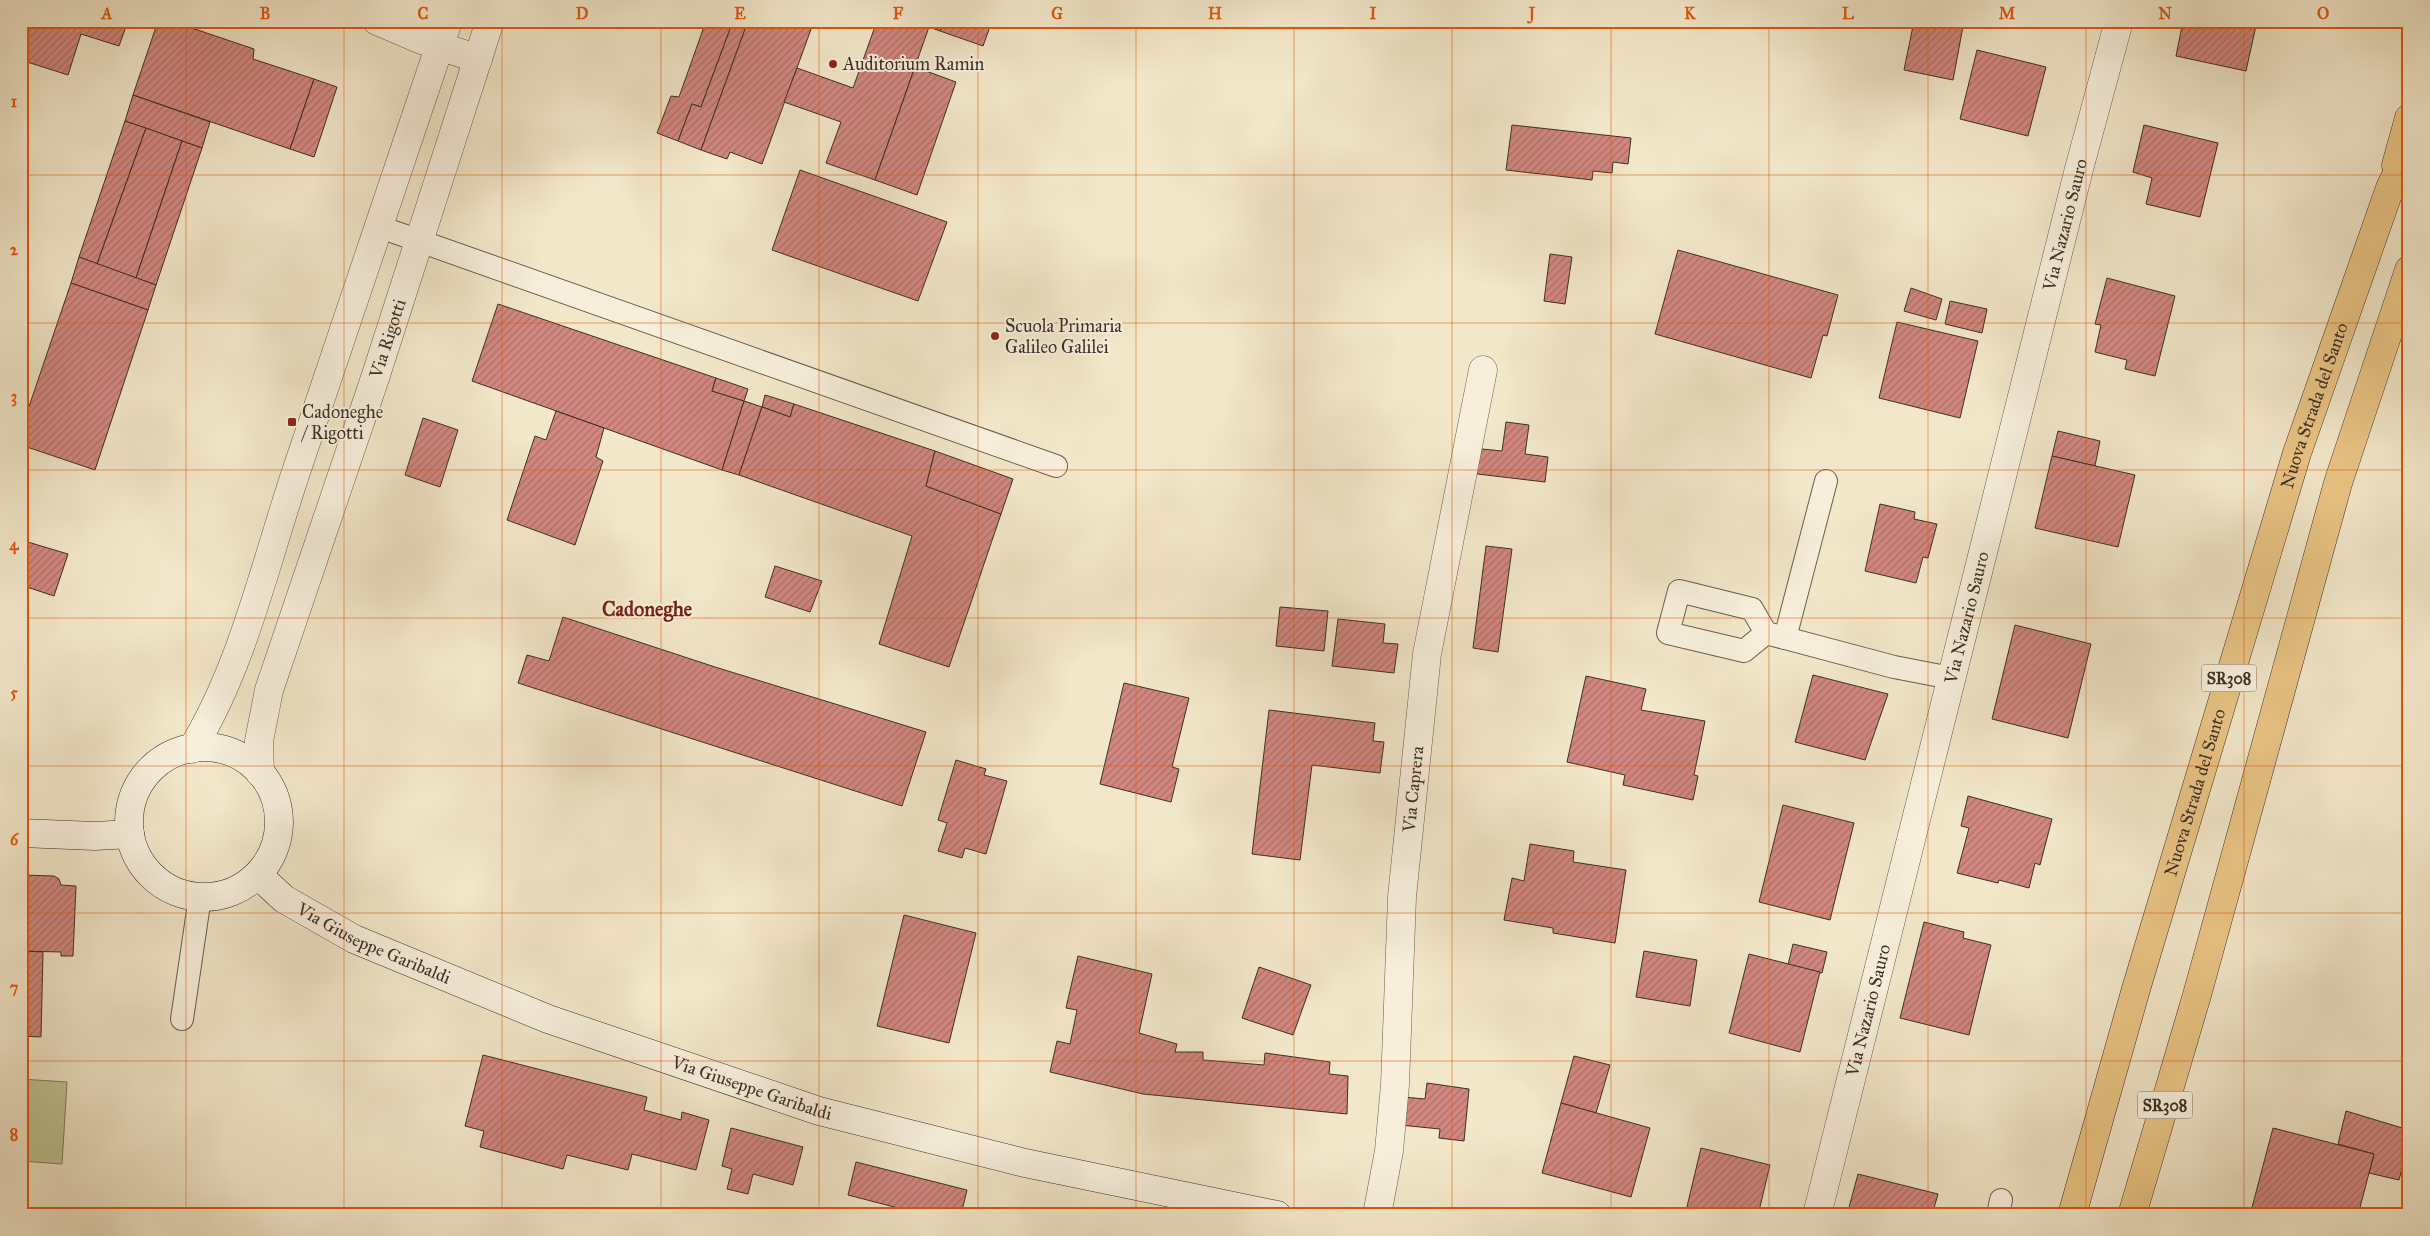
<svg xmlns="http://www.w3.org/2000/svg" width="2430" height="1236" font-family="'IM FELL Great Primer',serif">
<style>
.park{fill:#c0c493;stroke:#7e795c}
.building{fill:url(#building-hatch);stroke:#3c2e26}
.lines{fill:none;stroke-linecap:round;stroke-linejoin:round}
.service-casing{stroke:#6a5c4f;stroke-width:24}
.minor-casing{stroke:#6a5c4f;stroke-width:29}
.secondary-casing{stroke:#3c2e26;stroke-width:29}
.trunk-casing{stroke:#3c2e26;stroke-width:29}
.service{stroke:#f7efdc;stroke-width:22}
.minor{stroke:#f7efdc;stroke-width:28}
.secondary{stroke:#f7efdc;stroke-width:28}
.trunk{stroke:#e9c484;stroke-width:28}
.grid{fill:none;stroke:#df570d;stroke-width:1;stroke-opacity:0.55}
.poi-dot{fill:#8f2418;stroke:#f7efdc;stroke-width:2}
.labels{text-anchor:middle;stroke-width:4;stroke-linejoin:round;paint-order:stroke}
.shield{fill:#f7efdc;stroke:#74685d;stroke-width:1}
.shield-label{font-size:16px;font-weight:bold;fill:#3c2e26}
.poi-label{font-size:18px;fill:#3c2e26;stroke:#f7efdc;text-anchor:start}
.street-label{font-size:18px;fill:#3c2e26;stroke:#f7efdc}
.quarter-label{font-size:20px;font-weight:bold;fill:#7a1f14;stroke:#f7efdc}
.neatline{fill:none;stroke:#df570d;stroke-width:2}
.grid-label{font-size:16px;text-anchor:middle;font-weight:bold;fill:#df570d}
</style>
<defs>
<pattern id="building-hatch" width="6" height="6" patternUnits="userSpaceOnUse" patternTransform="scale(1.25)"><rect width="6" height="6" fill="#d28780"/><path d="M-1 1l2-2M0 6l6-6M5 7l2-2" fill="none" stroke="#ac6f69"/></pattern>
</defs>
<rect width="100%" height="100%" fill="#f2e7c9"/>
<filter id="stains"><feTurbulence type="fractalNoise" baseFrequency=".004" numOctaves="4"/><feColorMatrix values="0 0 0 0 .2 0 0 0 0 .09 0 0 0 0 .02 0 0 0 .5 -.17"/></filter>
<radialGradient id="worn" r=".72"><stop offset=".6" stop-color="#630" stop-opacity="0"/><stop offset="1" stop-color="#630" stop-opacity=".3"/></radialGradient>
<polygon class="park" points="21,1079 67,1082 62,1164 21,1161"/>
<g class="building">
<polygon points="21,21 128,21 119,46 81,34 68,75 21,60"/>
<polygon points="158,21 171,21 254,49 253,59 314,79 290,149 133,95"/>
<polygon points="706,21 733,21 701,107 692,104 678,141 657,133 671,96 679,97"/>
<polygon points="733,21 748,21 701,150 678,141 692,104 701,107"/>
<polygon points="748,21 814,21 762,164 730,152 727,159 701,150"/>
<polygon points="877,21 944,21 940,31 929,27 875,180 826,163 841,122 784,102 797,68 853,88"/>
<polygon points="944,21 992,21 983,46 940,31"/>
<polygon points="1733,21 1756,21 1755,27"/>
<polygon points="1914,21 1964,21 1953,80 1904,70"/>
<polygon points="2183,21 2257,21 2246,71 2176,56"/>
<polygon points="1977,50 2046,67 2028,136 1960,119"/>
<polygon points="915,67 956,82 917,195 875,180"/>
<polygon points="314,79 337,87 314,157 290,149"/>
<polygon points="133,95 210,122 202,148 125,121"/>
<polygon points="125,121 146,128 97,264 79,257"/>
<polygon points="1512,125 1631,138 1628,164 1613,162 1612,173 1593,171 1592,180 1506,170"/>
<polygon points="2144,125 2218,143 2200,217 2146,204 2152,178 2133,172"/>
<polygon points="146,128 182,141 136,278 97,264"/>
<polygon points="182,141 202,148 156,285 136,278"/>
<polygon points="800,170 947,222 918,301 772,250"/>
<polygon points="1678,250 1838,295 1827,336 1823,335 1811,378 1655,334"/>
<polygon points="1550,254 1572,257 1565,304 1544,301"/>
<polygon points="79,257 156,285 148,310 71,283"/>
<polygon points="2107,278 2175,296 2155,376 2125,369 2127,360 2095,352 2101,325 2095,324"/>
<polygon points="71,283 148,310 95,470 21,445 21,430"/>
<polygon points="1911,288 1942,299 1936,320 1904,311"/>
<polygon points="1950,301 1987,309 1982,333 1945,324"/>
<polygon points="498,304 716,378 712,391 744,401 722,470 472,381"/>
<polygon points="1897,322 1978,341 1960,418 1879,398"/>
<polygon points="716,378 748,389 744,401 712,391"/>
<polygon points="765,395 794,404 790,417 762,407"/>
<polygon points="744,401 762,407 739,475 722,470"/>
<polygon points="794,404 935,451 926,486 1001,514 949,667 879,644 912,536 739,475 762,407 790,417"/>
<polygon points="556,411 604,428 596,457 603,461 575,545 507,520 535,436 546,440"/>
<polygon points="423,418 458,430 440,487 405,475"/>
<polygon points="1506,422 1529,425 1525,454 1548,457 1545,482 1469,473 1472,448 1502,451"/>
<polygon points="2058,431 2100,441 2095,466 2052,456"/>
<polygon points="935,451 1013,479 1001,514 926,486"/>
<polygon points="2052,456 2135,475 2118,547 2035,528"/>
<polygon points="1880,504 1915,512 1914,519 1937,524 1928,558 1923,557 1916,583 1865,571"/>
<polygon points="21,540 68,554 54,596 21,585"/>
<polygon points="1486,546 1512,549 1498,652 1473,648"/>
<polygon points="775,566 822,581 810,612 765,597"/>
<polygon points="1280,607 1328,611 1324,651 1276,646"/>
<polygon points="563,617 715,667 926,732 902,806 518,683 527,655 549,661"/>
<polygon points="1338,619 1385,624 1383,643 1398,644 1394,673 1332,666"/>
<polygon points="2015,625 2091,644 2068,738 1992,719"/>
<polygon points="1813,675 1888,694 1865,760 1795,742"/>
<polygon points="1586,676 1646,689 1641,710 1705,721 1694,775 1698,776 1693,800 1623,785 1625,775 1567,762"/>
<polygon points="1124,683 1189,698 1172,767 1179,769 1171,802 1100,784"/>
<polygon points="1269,710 1375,723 1373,741 1384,742 1380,773 1312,765 1300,860 1252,854"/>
<polygon points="956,760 986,769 984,775 1007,781 986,854 965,848 962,858 938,851 947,823 938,820"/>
<polygon points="1968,796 2052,819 2040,865 2035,863 2029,888 1999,880 1998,883 1957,873 1969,828 1961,826"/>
<polygon points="1783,805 1854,823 1830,920 1759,902"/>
<polygon points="1530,844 1574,851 1573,862 1626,870 1615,943 1553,933 1553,928 1504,920 1512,878 1524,881"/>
<polygon points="21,875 54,876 59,879 61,885 76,886 73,956 61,956 61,952 21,951"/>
<polygon points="904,915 976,933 949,1043 877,1026"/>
<polygon points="1924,922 1964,932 1963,938 1991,945 1969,1035 1900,1018"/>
<polygon points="1793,944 1827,952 1822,973 1788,965"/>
<polygon points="21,951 43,952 41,1037 21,1036"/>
<polygon points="1644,951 1697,960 1690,1006 1636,997"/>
<polygon points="1749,954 1820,972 1800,1052 1729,1033"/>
<polygon points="1078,956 1152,974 1139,1033 1177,1044 1175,1052 1203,1052 1203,1060 1264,1065 1265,1053 1330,1062 1329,1074 1348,1076 1347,1114 1143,1094 1050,1072 1057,1041 1070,1044 1077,1010 1066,1008"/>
<polygon points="1259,967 1311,985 1293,1035 1242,1018"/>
<polygon points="483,1055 647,1097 644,1110 681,1120 682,1112 709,1120 696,1170 632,1154 628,1170 567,1155 563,1169 480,1147 484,1131 465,1126"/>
<polygon points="1574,1056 1610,1065 1596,1113 1561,1103"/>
<polygon points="1427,1083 1469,1089 1464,1141 1439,1138 1440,1129 1400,1125 1403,1097 1425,1099"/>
<polygon points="1561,1103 1650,1128 1631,1197 1542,1173"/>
<polygon points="2346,1111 2409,1130 2409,1141 2399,1180 2369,1173 2374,1154 2338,1144"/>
<polygon points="731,1128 803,1147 793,1185 753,1174 748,1194 727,1189 732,1169 722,1166"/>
<polygon points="2273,1128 2374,1154 2358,1215 2250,1215"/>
<polygon points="1701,1148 1770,1165 1758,1215 1685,1215"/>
<polygon points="856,1162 967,1190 961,1215 925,1215 848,1195"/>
<polygon points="1858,1174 1938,1194 1932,1215 1847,1215"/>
</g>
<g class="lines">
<g class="service-casing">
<g id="service">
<polyline points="380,227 1056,466"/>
<polyline points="1766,633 1744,651 1668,633 1679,591 1752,609 1766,633 1894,667 1951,678"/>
<polyline points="1785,638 1826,481"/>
<polyline points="182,1019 200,897"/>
<polyline points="1998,1215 2001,1200"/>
</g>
</g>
<g class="minor-casing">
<g id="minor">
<polyline points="377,21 419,39 478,59"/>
<path d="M192 749C244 664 266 560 298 466 347 317 399 170 448 21"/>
<path id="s1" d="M260 773 259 741 269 690 375 378 490 21"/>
<path id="s2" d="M1377 1215 1389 1151 1395 1085 1402 897 1427 654 1483 370"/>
<path id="s3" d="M1817 1215 2079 169 2119 21"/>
</g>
</g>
<g class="secondary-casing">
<g id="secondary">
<circle cx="204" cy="822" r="75"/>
<polyline points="21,833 95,836 130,834"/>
<path id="s4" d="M258 875 284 899 354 939 548 1019 819 1111 1025 1163 1277 1215"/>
</g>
</g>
<g class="trunk-casing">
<g id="trunk">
<polyline points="2396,165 2409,118"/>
<path id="s5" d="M2072 1215 2136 989 2297 453 2390 188 2409 148"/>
<polyline points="2132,1215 2197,995 2338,483 2409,270"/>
</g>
</g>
<use href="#service" class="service"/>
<use href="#minor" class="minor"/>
<use href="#secondary" class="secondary"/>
<use href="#trunk" class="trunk"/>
</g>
<path class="grid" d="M186 21V1215M344 21V1215M502 21V1215M661 21V1215M819 21V1215M978 21V1215M1136 21V1215M1294 21V1215M1452 21V1215M1611 21V1215M1769 21V1215M1928 21V1215M2086 21V1215M2244 21V1215M21 175H2409M21 323H2409M21 470H2409M21 618H2409M21 766H2409M21 913H2409M21 1061H2409"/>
<g class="poi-dot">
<circle cx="833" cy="64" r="5"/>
<circle cx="995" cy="336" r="5"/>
<rect x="287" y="417" width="10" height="10" rx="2.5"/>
</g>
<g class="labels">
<g class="shield">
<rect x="2201.5" y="664.5" width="55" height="27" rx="4"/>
<rect x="2137.5" y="1091.5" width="55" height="27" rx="4"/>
</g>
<g class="shield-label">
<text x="2229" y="684">SR308</text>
<text x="2165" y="1111">SR308</text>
</g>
<g class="poi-label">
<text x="843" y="70">Auditorium Ramin</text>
<text x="1005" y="332">Scuola Primaria<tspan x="1005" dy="21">Galileo Galilei</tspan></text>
<text x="302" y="418">Cadoneghe<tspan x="302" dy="21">/ Rigotti</tspan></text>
</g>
<g class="street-label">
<text dy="6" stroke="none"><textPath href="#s3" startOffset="1021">Via Nazario Sauro</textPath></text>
<text dy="6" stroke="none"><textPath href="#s1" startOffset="455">Via Rigotti</textPath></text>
<text dy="6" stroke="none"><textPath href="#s5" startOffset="845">Nuova Strada del Santo</textPath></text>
<text dy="6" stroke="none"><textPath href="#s3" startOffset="616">Via Nazario Sauro</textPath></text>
<text dy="6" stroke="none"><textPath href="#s2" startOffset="428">Via Caprera</textPath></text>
<text dy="6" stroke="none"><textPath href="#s5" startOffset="440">Nuova Strada del Santo</textPath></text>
<text dy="6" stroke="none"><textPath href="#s4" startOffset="136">Via Giuseppe Garibaldi</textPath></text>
<text dy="6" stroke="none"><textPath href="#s3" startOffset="211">Via Nazario Sauro</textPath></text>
<text dy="6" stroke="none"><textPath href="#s4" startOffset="541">Via Giuseppe Garibaldi</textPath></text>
</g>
<g class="quarter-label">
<text x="647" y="616">Cadoneghe</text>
</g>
</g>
<rect width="2430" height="1236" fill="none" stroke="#f2e7c9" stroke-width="55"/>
<rect x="28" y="28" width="2374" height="1180" class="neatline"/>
<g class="grid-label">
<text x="107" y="19">A</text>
<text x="265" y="19">B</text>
<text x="423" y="19">C</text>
<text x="582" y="19">D</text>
<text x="740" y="19">E</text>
<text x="898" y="19">F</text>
<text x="1057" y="19">G</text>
<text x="1215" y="19">H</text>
<text x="1373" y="19">I</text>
<text x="1532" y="19">J</text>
<text x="1690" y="19">K</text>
<text x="1848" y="19">L</text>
<text x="2007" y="19">M</text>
<text x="2165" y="19">N</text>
<text x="2323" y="19">O</text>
<text x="14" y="107">1</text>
<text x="14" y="255">2</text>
<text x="14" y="402">3</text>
<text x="14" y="550">4</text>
<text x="14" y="698">5</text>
<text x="14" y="845">6</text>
<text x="14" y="993">7</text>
<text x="14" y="1140">8</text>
</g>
<rect width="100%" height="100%" filter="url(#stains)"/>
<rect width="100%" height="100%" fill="url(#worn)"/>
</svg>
